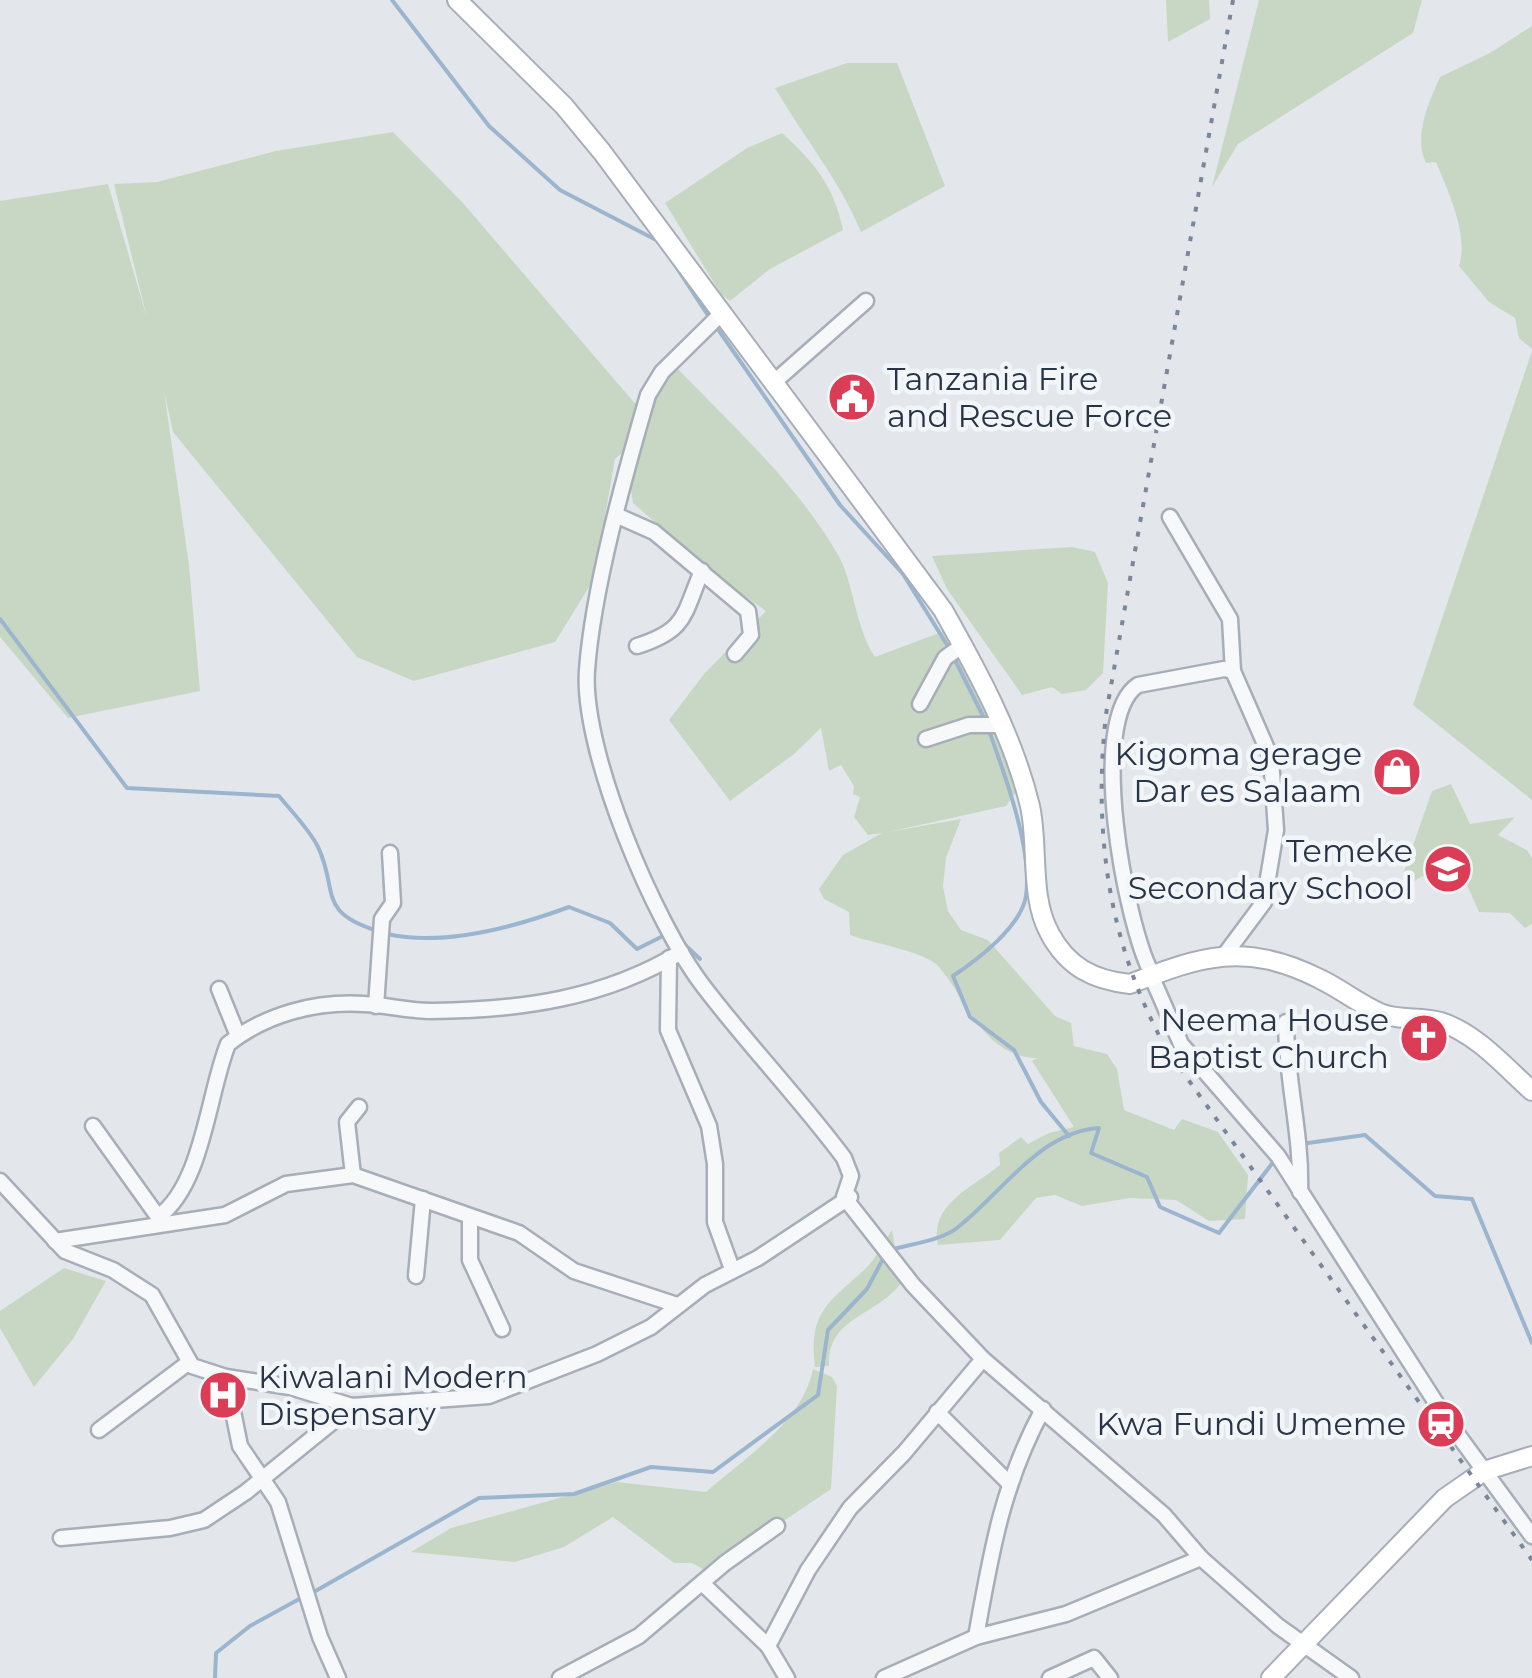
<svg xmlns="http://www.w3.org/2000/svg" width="1532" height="1678" font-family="Montserrat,sans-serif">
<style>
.green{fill:#c8d7c3}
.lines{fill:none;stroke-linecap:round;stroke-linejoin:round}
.stream{stroke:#9bb5cf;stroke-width:4}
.street-casing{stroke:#a7aeb7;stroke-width:19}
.secondary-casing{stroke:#a7aeb7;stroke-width:22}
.street{stroke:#f6f8fa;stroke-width:14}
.secondary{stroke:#fff;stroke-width:18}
.rail{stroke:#7b8698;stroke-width:4;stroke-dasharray:5 10;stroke-linecap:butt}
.labels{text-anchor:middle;stroke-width:9;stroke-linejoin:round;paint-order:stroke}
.poi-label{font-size:32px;fill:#293447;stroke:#f3f6f9;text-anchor:end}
</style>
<rect width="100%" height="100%" fill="#e3e7ec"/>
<g class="green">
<polygon points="1166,0 1209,0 1210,19 1168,42"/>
<polygon points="1259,0 1422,0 1413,33 1238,144 1212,187"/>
<path d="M1532 26V349L1519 338 1515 318 1489 302 1459 266C1469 235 1448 191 1436 162L1426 163C1413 135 1429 102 1440 77L1490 53Z"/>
<path d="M847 63H897L945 186 861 232C839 179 804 138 775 88Z"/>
<path d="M393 132 463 203 644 414 662 368 676 367C731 424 797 484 837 553 854 581 855 628 875 657L947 630 1020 786 1006 806 888 832 961 819 946 858 943 886 948 911 961 930 988 940 1055 1016 1071 1023 1074 1046 1107 1054 1117 1069 1124 1110 1174 1130 1182 1119 1218 1132 1248 1175 1245 1219 1209 1221 1176 1200 1130 1198 1082 1206 1055 1195 1036 1198 1000 1240 938 1245C929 1204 972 1188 1000 1165L999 1153 1021 1137 1028 1144 1049 1133 1074 1127 1032 1061 1037 1058C982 1056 968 1000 938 966 924 951 871 943 850 935L849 912 824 899 819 889 843 855 882 833 868 835 854 817 860 797 853 794 854 786 841 765 829 771 821 728 794 754 730 801 669 720 704 674 766 611 719 578 633 503 627 466 634 443 615 459 594 579 555 642 414 681 357 657 173 432 164 391 189 565 200 691 68 718 0 637V201L108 184 147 318 114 184 157 182 276 151Z"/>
<path d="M782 133C815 163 834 186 843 230L770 269 730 301 721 294 665 203 747 148Z"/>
<polygon points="1532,351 1532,800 1413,705"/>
<polygon points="1072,547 1095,552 1108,583 1103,673 1086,690 1062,694 1052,687 1022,695 947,589 932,556"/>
<polygon points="1451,784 1470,824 1515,817 1498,835 1527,850 1532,858 1532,924 1525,928 1510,913 1479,912 1464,878 1428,873 1409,884 1404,871 1432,791"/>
<path d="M892 1230 901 1283C877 1316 827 1317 829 1366L815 1367C808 1311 829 1303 865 1269 876 1259 884 1242 892 1230Z"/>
<polygon points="64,1268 106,1281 73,1339 34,1387 0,1328 0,1311"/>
<path d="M813 1369 832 1377 837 1386 831 1489 708 1572 692 1563H674L613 1517 564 1547 515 1562 411 1552 451 1528 617 1482 706 1492C745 1457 802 1423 813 1369Z"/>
</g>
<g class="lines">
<g class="stream">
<polyline points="392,0 489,126 560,190 660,242"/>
<polyline points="673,262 709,317"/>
<polyline points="715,325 840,505 903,574 949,648"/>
<path d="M0 619 127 788 279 796C292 812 309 829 318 847 339 891 316 912 378 931"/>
<polyline points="953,656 985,720"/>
<path d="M988 728C1004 772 1033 850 1026 896 1021 927 977 960 953 976L970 1017 1014 1050 1041 1102 1069 1136"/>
<path d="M387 934C445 947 515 927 569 907L610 923 637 949 665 935"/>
<polyline points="683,943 700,959"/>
<polyline points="1301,1144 1365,1135 1435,1196 1472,1199 1532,1343"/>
<path d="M890 1250C910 1244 940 1241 957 1228 1002 1193 1039 1132 1099 1128L1091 1153 1147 1177 1160 1207 1219 1233 1274 1161"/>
<polyline points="312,1593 479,1498 574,1494 651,1467 713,1472 818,1395 828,1330 867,1289 884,1257"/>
<polyline points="215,1678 216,1653 250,1626 303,1597"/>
</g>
<g class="street-casing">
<g id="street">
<path d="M723 312 662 372 648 395C625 474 593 588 587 670 581 750 655 924 704 987 749 1046 800 1099 844 1158L851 1176 844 1197 913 1285 983 1359 1164 1515 1201 1558 1278 1626 1351 1678"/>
<polyline points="773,383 866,301"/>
<polyline points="618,516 654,532 748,611 751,635 735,654"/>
<polyline points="1170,517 1230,619 1233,671"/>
<path d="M637 646C688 630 683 614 702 571"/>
<polyline points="920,704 945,658 963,645"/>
<polyline points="926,739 969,725 1001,725"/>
<polyline points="669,958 668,1030 709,1126 715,1164 715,1222 732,1269"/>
<path d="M1151 972C1126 924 1086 719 1138 685L1224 669 1233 671 1271 758 1276 830 1264 902 1226 953"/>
<polyline points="1150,973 1181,1044 1278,1156 1447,1420 1532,1536"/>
<polyline points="219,989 238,1036"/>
<polyline points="376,1006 382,919 393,903 390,853"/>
<path d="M1286 1022C1286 1080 1302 1134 1300 1192"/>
<polyline points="93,1126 161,1221"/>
<polyline points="353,1175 347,1122 359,1107"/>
<polyline points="0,1181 65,1251 113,1270 152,1295 192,1366 226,1377 290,1387 352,1406"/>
<path d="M158 1217C203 1185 208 1093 228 1044 266 1014 316 1001 364 1004 386 1005 409 1011 432 1011 520 1010 604 999 681 952"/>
<polyline points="470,1217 470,1260 502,1329"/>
<polyline points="55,1241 225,1215 286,1184 353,1175 519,1233 574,1271 677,1305"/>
<polyline points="416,1276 423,1199"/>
<polyline points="226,1377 240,1446 278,1502 320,1637 338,1678"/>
<polyline points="937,1412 1009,1483"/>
<polyline points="99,1430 188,1363"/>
<polyline points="61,1538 170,1528 204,1520 246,1492 352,1406 489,1396 597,1354 651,1327 705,1285 758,1258 850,1197"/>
<polyline points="702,1583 768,1646 787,1678"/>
<path d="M976 1637C991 1553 1002 1485 1043 1409"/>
<polyline points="768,1646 808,1570 850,1508 904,1453 983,1359"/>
<polyline points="560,1678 639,1636 725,1563 777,1526"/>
<polyline points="884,1678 976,1637 1066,1614 1201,1558"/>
<polyline points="1050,1678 1094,1658 1110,1678"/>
</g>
</g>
<g class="secondary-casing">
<g id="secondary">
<path d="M457 0 564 106 602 152 943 610C978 672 1013 736 1030 806 1039 847 1029 896 1050 934 1068 967 1093 980 1130 984 1201 956 1245 941 1320 979 1341 989 1359 1004 1380 1013 1399 1021 1421 1016 1441 1022 1477 1034 1504 1066 1532 1091"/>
<polyline points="1271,1678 1445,1498 1484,1471 1532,1456"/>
</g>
</g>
<use href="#street" class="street"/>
<use href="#secondary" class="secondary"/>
<path class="rail" d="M1233 0 1106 714C1093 833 1108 944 1167 1050L1532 1560"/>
</g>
<defs>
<g id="civic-disc" transform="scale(2.5)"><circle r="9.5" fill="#dc3d56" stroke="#f3f6f9"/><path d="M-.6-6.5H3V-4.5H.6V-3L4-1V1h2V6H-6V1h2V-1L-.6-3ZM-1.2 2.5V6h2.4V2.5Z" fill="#fff"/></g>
<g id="shop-disc" transform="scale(2.5)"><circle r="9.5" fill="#dc3d56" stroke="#f3f6f9"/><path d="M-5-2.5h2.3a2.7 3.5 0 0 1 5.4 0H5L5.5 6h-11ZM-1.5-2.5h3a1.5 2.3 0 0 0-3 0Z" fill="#fff"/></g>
<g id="school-disc" transform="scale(2.5)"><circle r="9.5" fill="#dc3d56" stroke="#f3f6f9"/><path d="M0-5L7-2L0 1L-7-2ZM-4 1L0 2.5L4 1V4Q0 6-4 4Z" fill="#fff"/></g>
<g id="church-disc" transform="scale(2.5)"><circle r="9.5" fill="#dc3d56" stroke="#f3f6f9"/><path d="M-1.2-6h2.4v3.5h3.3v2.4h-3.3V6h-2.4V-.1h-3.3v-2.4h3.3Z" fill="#fff"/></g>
<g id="hospital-disc" transform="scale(2.5)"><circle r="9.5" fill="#dc3d56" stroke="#f3f6f9"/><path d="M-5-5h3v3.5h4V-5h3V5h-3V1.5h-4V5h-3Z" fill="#fff"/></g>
<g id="station-disc" transform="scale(2.5)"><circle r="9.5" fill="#dc3d56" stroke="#f3f6f9"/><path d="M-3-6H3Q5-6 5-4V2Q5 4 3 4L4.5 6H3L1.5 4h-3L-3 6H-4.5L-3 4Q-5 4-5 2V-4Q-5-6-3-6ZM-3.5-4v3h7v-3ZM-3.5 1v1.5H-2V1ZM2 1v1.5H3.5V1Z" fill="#fff"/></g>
</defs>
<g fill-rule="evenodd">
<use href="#civic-disc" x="852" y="397"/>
<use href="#shop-disc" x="1397" y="772"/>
<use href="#school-disc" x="1448" y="869"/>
<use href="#church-disc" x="1424" y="1038"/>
<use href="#hospital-disc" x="223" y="1395"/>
<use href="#station-disc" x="1441" y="1424"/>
</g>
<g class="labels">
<g class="poi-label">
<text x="887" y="390" text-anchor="start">Tanzania Fire<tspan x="887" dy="37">and Rescue Force</tspan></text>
<text x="1362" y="765">Kigoma gerage<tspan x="1362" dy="37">Dar es Salaam</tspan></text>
<text x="1413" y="862">Temeke<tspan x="1413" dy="37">Secondary School</tspan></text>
<text x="1389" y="1031">Neema House<tspan x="1389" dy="37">Baptist Church</tspan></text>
<text x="258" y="1388" text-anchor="start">Kiwalani Modern<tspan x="258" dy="37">Dispensary</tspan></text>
<text x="1406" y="1435">Kwa Fundi Umeme</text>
</g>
</g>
</svg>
